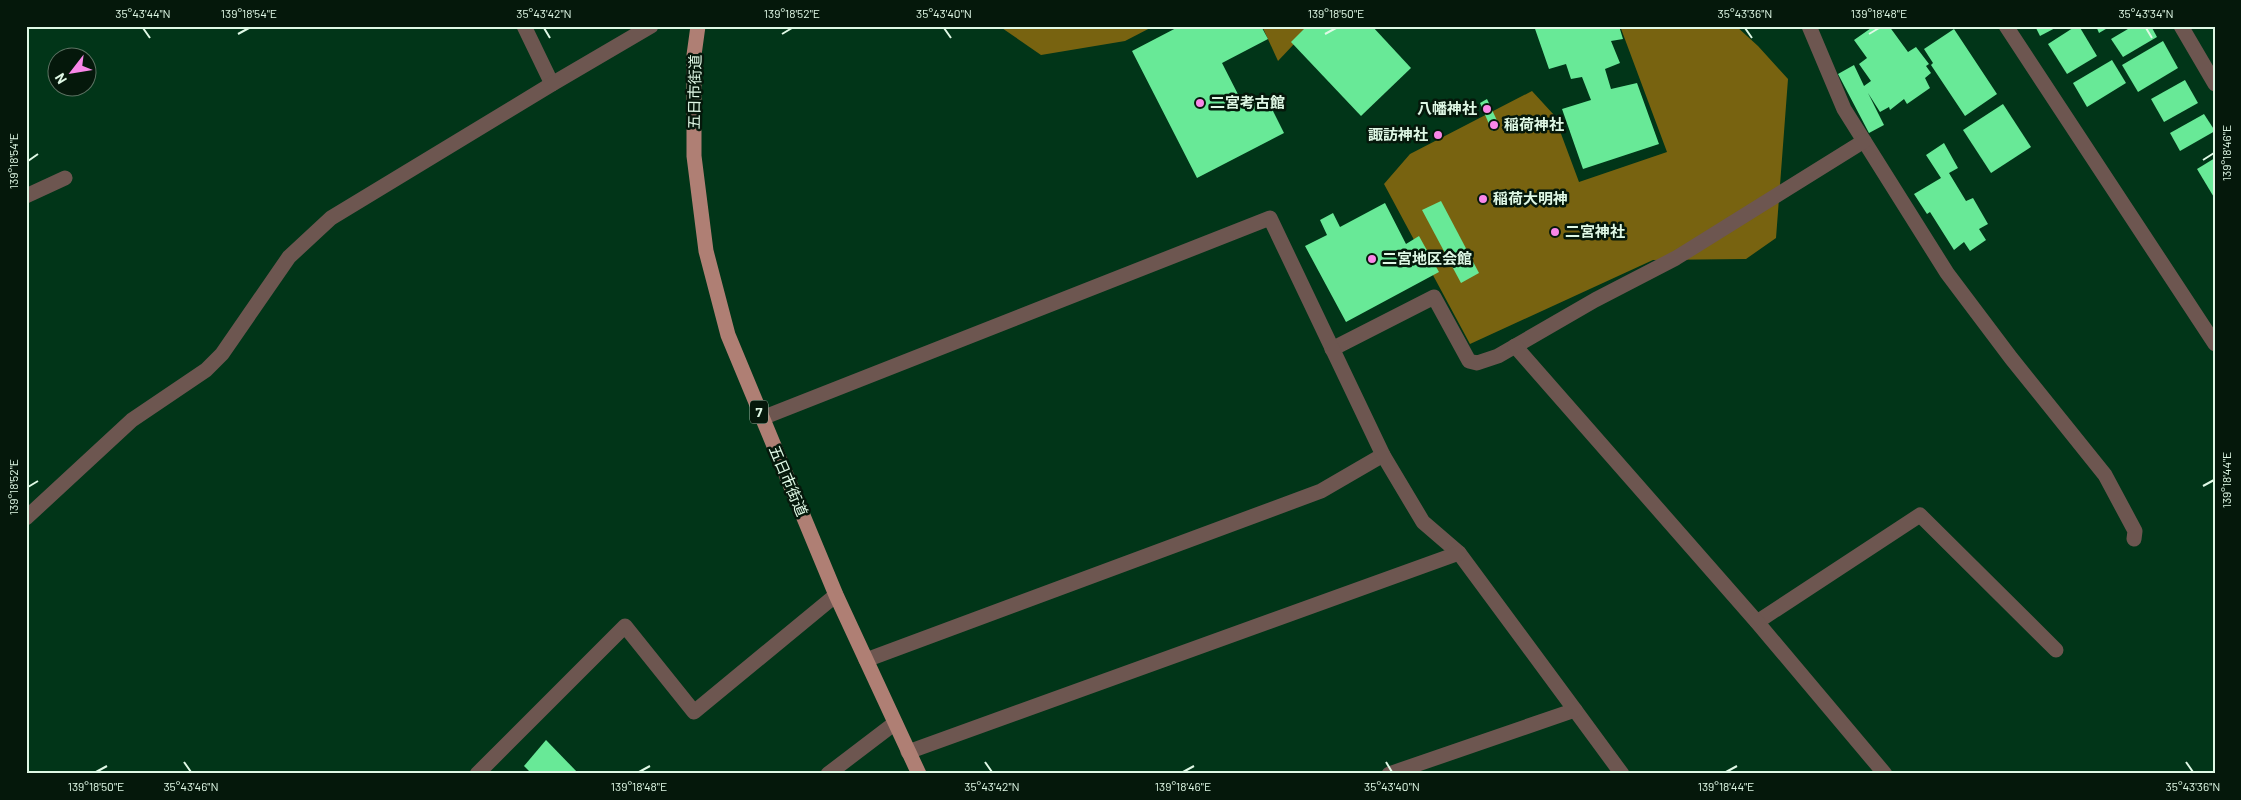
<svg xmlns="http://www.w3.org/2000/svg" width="2241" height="800" font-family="Barlow,'Noto Sans JP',sans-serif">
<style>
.forest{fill:#786310}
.building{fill:#68e997}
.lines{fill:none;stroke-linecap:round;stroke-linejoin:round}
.service{stroke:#6d5650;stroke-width:15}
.minor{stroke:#6d5650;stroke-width:15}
.primary{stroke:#af7f74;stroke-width:15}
.ticks{fill:none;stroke:#dff8e5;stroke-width:2}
.poi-dot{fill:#f987e8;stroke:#05180b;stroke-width:2}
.labels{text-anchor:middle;stroke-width:5;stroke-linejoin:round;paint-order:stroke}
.shield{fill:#05180b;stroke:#9eb5a4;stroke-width:1}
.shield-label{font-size:14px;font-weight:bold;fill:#dff8e5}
.street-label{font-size:15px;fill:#dff8e5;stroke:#05180b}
.poi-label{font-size:15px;font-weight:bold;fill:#dff8e5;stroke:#05180b;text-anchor:start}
.neatline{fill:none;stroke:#dff8e5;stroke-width:2}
.ticks-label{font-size:12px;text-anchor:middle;fill:#dff8e5}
</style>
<rect width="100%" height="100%" fill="#013518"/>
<g class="forest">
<polygon points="999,26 1154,26 1125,41 1041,55"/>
<polygon points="1262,26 1311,26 1278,61"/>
<polygon points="1620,26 1736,26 1758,46 1788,79 1776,238 1746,259 1653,260 1470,344 1384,184 1410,154 1532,91 1554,115 1579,182 1667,152"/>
</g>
<g class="building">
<polygon points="1180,26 1261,26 1268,39 1222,63 1245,108 1266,97 1284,133 1197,178 1132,51"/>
<polygon points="1307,26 1372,26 1411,68 1361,116 1291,42"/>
<polygon points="1534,26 1619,26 1623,39 1611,41 1620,63 1605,69 1611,89 1637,83 1659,144 1583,169 1562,109 1591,100 1582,77 1571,79 1566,64 1549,69"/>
<polygon points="1874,26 1889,26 1908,52 1916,47 1929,64 1926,66 1931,73 1925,78 1930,88 1907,104 1904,99 1890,110 1889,107 1880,112 1868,93 1884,125 1869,133 1838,74 1854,65 1864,86 1871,81 1859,64 1867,58 1854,40"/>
<polygon points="2035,26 2059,26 2040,36"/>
<polygon points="2076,26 2079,26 2097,56 2067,74 2048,44"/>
<polygon points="2096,26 2111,26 2099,33"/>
<polygon points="2133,26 2151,26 2157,37 2123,57 2111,39"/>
<polygon points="1954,29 1997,94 1965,116 1931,65 1933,63 1924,49"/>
<polygon points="2163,41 2178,68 2138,92 2122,65"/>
<polygon points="2112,60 2126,83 2087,107 2073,83"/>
<polygon points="2185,80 2198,103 2164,122 2151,99"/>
<polygon points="1487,99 1500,127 1492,131 1480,103"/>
<polygon points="2003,104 2031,147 1991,173 1963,130"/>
<polygon points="2204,114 2215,131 2180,151 2170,133"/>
<polygon points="1944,143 1958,168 1949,173 1966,201 1973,198 1988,224 1979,229 1986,240 1970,251 1964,242 1954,250 1930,212 1927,214 1914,194 1941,178 1926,155"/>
<polygon points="2215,158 2215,199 2197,169"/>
<polygon points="1441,201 1479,273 1461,283 1422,210"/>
<polygon points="1385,203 1406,244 1419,236 1439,272 1346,322 1305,246 1327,235 1320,220 1333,213 1340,227"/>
<polygon points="546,740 579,774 532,774 524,766"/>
</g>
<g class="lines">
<g class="service">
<polyline points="524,26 552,84"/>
<polyline points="1809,26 1844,109 1947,273 2011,358 2105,475 2135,531 2134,539"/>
<polyline points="1332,349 1434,297 1469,361 1477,363 1498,356 1595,300 1676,258 1864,141"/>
<polyline points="1757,622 1920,515 2056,650"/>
<polyline points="866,660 1321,491 1383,455"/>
<polyline points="1575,710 1622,774"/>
<polyline points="477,774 625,626 694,712 836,595"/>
</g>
<g class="minor">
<polyline points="2006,26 2215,344"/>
<polyline points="2181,26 2215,84"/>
<polyline points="26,196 65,178"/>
<polyline points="1515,346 1757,622 1885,774"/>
<polyline points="762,418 1270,218 1383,455 1423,522 1459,553 1575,710 1389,774"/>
<polyline points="26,518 132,420 206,370 222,354 289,257 331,218 552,84 651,26"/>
<polyline points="908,752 1459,553"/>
<polyline points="828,774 895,723"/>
</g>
<polyline class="primary" points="698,26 694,55 694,156 706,251 728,335 836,595 919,774"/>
</g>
<path class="ticks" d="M143 28 150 38M544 28 550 38M944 28 951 38M1745 28 1752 38M2146 28 2152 38M238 34 249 28M782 34 792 28M1325 34 1336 28M1869 34 1879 28M2203 160 2214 153M28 161 38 154M2203 486 2214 480M28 487 38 481M184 762 191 772M985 762 992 772M1386 762 1392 772M2186 762 2193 772M96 772 107 766M639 772 650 766M1183 772 1194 766M1726 772 1737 766"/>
<g class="poi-dot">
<circle cx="1200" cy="103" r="5"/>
<circle cx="1487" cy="109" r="5"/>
<circle cx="1494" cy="125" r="5"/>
<circle cx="1438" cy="135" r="5"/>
<circle cx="1483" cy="199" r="5"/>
<circle cx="1555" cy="232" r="5"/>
<circle cx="1372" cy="259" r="5"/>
</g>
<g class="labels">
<rect class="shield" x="750" y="400.5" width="18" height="23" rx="4"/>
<g class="shield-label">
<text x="759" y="417">7</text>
</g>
<g class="street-label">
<text transform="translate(695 92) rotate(-89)" y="5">五日市街道</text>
<text transform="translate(788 481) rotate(67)" y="5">五日市街道</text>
</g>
<g class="poi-label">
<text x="1210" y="108">二宮考古館</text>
<text x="1477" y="114" text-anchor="end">八幡神社</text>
<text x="1504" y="130">稲荷神社</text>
<text x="1428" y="140" text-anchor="end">諏訪神社</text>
<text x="1493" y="204">稲荷大明神</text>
<text x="1565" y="237">二宮神社</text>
<text x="1382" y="264">二宮地区会館</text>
</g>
</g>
<rect width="2241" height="800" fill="none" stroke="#05180b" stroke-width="55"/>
<g transform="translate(72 72) rotate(239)"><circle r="24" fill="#05180b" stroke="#5c7262"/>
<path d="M0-4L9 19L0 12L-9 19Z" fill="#f987e8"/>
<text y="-8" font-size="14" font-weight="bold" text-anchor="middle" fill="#dff8e5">N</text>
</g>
<rect x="28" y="28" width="2186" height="744" class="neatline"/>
<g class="ticks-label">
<text x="143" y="18">35°43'44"N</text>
<text x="249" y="18">139°18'54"E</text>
<text x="544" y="18">35°43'42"N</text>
<text x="792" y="18">139°18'52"E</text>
<text x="944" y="18">35°43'40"N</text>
<text x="1336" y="18">139°18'50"E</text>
<text x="1745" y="18">35°43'36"N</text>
<text x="1879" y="18">139°18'48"E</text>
<text x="2146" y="18">35°43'34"N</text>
<text transform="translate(2227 153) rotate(-90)" y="4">139°18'46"E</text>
<text transform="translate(14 161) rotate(-90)" y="4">139°18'54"E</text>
<text transform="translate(2227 480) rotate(-90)" y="4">139°18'44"E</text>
<text transform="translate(14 487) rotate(-90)" y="4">139°18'52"E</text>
<text x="96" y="791">139°18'50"E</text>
<text x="191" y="791">35°43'46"N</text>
<text x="639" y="791">139°18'48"E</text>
<text x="992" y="791">35°43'42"N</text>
<text x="1183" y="791">139°18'46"E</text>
<text x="1392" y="791">35°43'40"N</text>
<text x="1726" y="791">139°18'44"E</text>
<text x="2193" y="791">35°43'36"N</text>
</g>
</svg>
